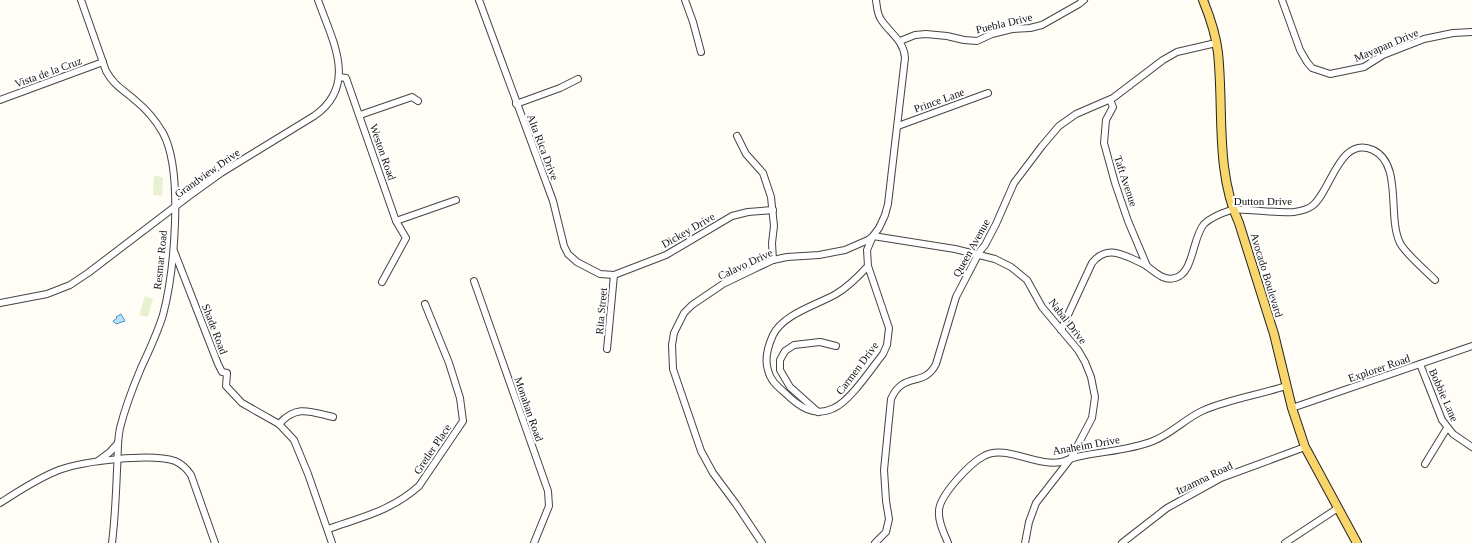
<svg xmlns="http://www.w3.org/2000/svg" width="1472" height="543" font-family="'Times New Roman',serif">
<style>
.pitch{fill:#e6f2cf}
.water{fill:#b9e0f7;stroke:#3f96cf}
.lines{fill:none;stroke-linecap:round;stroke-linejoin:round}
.minor-casing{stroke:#444;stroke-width:8}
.major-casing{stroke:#222;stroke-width:10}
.minor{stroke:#fff;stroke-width:6}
.major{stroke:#f9d66b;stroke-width:8}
.labels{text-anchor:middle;stroke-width:4;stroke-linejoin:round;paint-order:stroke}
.street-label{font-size:11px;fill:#111;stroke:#fff}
</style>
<rect width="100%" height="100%" fill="#fffdf5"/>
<g class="pitch">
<polygon points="154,176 163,177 162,196 153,195"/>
<polygon points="145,296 153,299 148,317 139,315"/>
</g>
<polygon class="water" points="121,314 125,321 116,324 113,321 117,318 116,317"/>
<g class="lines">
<g class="minor-casing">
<g id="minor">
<path d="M81 0 106 71C115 87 123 89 136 101 146 109 156 121 163 133 184 172 174 273 163 315 157 334 149 351 141 368 133 387 125 408 120 428 117 442 118 456 117 470 116 495 115 519 112 543"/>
<polyline points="479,0 553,201 564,246 568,254 577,262 600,274 614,275 666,255 732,216 748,212 773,210"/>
<polyline points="685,0 693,22 701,52"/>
<polyline points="1282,0 1300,50 1307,62 1312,68 1330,74 1364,67 1383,55 1424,39 1453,33 1472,32"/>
<polyline points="900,41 915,35 926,34 947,36 964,40 977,41 992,34 1012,29 1030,28 1042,25 1079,4 1084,0"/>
<polyline points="339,77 346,78 396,221 406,238 382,282"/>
<polyline points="0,100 103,62"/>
<polyline points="1110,100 1113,107 1106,120 1104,143 1115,183 1128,221 1147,266"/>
<polyline points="516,104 560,88 578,79"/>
<polyline points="360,115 412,97 418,101"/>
<polyline points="898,126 988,93"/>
<polyline points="737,136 746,154 763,173 771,197 774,226 772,243 773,260"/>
<polyline points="396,221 456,200"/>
<polyline points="174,251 218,364 222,372 227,373 226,386 242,403 279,424 294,440 308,474 332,543"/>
<path d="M868 266 889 328 887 345 883 354C871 369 850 401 834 408 814 418 798 406 784 392 777 386 770 380 768 370 764 358 768 346 773 335 783 314 817 305 836 294 848 287 858 277 868 266L867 250 873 236 955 249 995 259 1011 267 1027 280 1042 307 1078 350 1085 362 1091 377 1095 397 1092 418 1071 458 1036 503 1029 522 1025 543"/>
<polyline points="474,281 548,491 549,506 534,543"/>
<path d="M0 303 47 294 70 285 88 273 189 196 221 173 314 116C359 85 332 40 318 0"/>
<path d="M1061 330 1092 263C1105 247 1118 252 1135 260 1139 262 1144 264 1148 267 1156 273 1164 281 1175 278 1194 273 1192 238 1204 224 1211 217 1222 213 1231 210 1236 209 1243 210 1249 210 1264 211 1279 213 1294 212 1300 211 1307 210 1312 206 1331 192 1339 135 1373 150 1403 164 1387 217 1400 243 1405 253 1426 271 1435 280"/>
<polyline points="607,349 614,275"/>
<polyline points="1420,364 1442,420 1453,434 1472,447"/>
<polyline points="1292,408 1472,346"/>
<polyline points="818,412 790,387 780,370 780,360 785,351 794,345 820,342 836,346"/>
<path d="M279 424C297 404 311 412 333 417"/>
<polyline points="98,461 110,452 118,443"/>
<polyline points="1425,464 1447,428"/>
<path d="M0 503C19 491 38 478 59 470 84 461 150 453 175 461 182 464 187 469 191 475L215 543"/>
<path d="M328 529C362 517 391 511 419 486L463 421 460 398 449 363 425 304"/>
<path d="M762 543 736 504 713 473 701 451 673 369 672 345 674 333 684 313 692 305 723 284 752 270 773 260 787 257 819 255 845 250 868 240 873 236 879 228 885 215 888 204 905 58C904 41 891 34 882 21 877 15 877 7 876 0"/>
<path d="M875 543 886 532 889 519 886 501 884 470 891 399C903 371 924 388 936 364L956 297 980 251 985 245 996 224 1014 183 1042 146 1059 126 1076 114 1113 98 1163 60 1177 52 1216 43"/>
<path d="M948 543C944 533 938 522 939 511 939 496 970 463 984 456 1005 444 1037 467 1061 462 1068 460 1074 457 1081 456 1105 451 1131 450 1153 441 1171 434 1185 419 1202 411 1229 399 1259 395 1286 386"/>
<polyline points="1122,543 1167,508 1221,478 1305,447"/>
<polyline points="1285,543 1338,508"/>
</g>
</g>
<g class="major-casing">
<path id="major" d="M1203 0C1210 17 1216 35 1218 53 1224 109 1215 171 1239 223L1274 334 1292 408 1305 447 1357 543"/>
</g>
<use href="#minor" class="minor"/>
<use href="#major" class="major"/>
</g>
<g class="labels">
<g class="street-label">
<text transform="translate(1004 23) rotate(-13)" y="4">Puebla Drive</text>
<text transform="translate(1386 45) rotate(-23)" y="4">Mayapan Drive</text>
<text transform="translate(48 72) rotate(-20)" y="4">Vista de la Cruz</text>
<text transform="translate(939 100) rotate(-20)" y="4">Prince Lane</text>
<text transform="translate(543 147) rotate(69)" y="4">Alta Rica Drive</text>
<text transform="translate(383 152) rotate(71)" y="4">Weston Road</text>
<text transform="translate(207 173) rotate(-35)" y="4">Grandview Drive</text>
<text transform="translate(1126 181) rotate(72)" y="4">Taft Avenue</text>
<text x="1263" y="205">Dutton Drive</text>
<text transform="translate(688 230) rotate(-30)" y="4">Dickey Drive</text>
<text transform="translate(971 248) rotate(-61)" y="4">Queen Avenue</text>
<text transform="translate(160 260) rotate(-84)" y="4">Resmar Road</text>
<text transform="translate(745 264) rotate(-25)" y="4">Calavo Drive</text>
<text transform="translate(1267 275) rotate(73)" y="4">Avocado Boulevard</text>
<text transform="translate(601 311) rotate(-85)" y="4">Rita Street</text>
<text transform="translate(1068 321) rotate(52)" y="4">Nabal Drive</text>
<text transform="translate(215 329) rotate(69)" y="4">Shade Road</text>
<text transform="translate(857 368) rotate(-53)" y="4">Carmen Drive</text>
<text transform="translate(1379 368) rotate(-19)" y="4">Explorer Road</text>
<text transform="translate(1444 395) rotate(66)" y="4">Bobbie Lane</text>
<text transform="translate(529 409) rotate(71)" y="4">Monahan Road</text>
<text transform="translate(1086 445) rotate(-10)" y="4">Anaheim Drive</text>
<text transform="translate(432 449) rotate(-56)" y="4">Gretler Place</text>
<text transform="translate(1204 478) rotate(-26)" y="4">Itzamna Road</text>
</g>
</g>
</svg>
